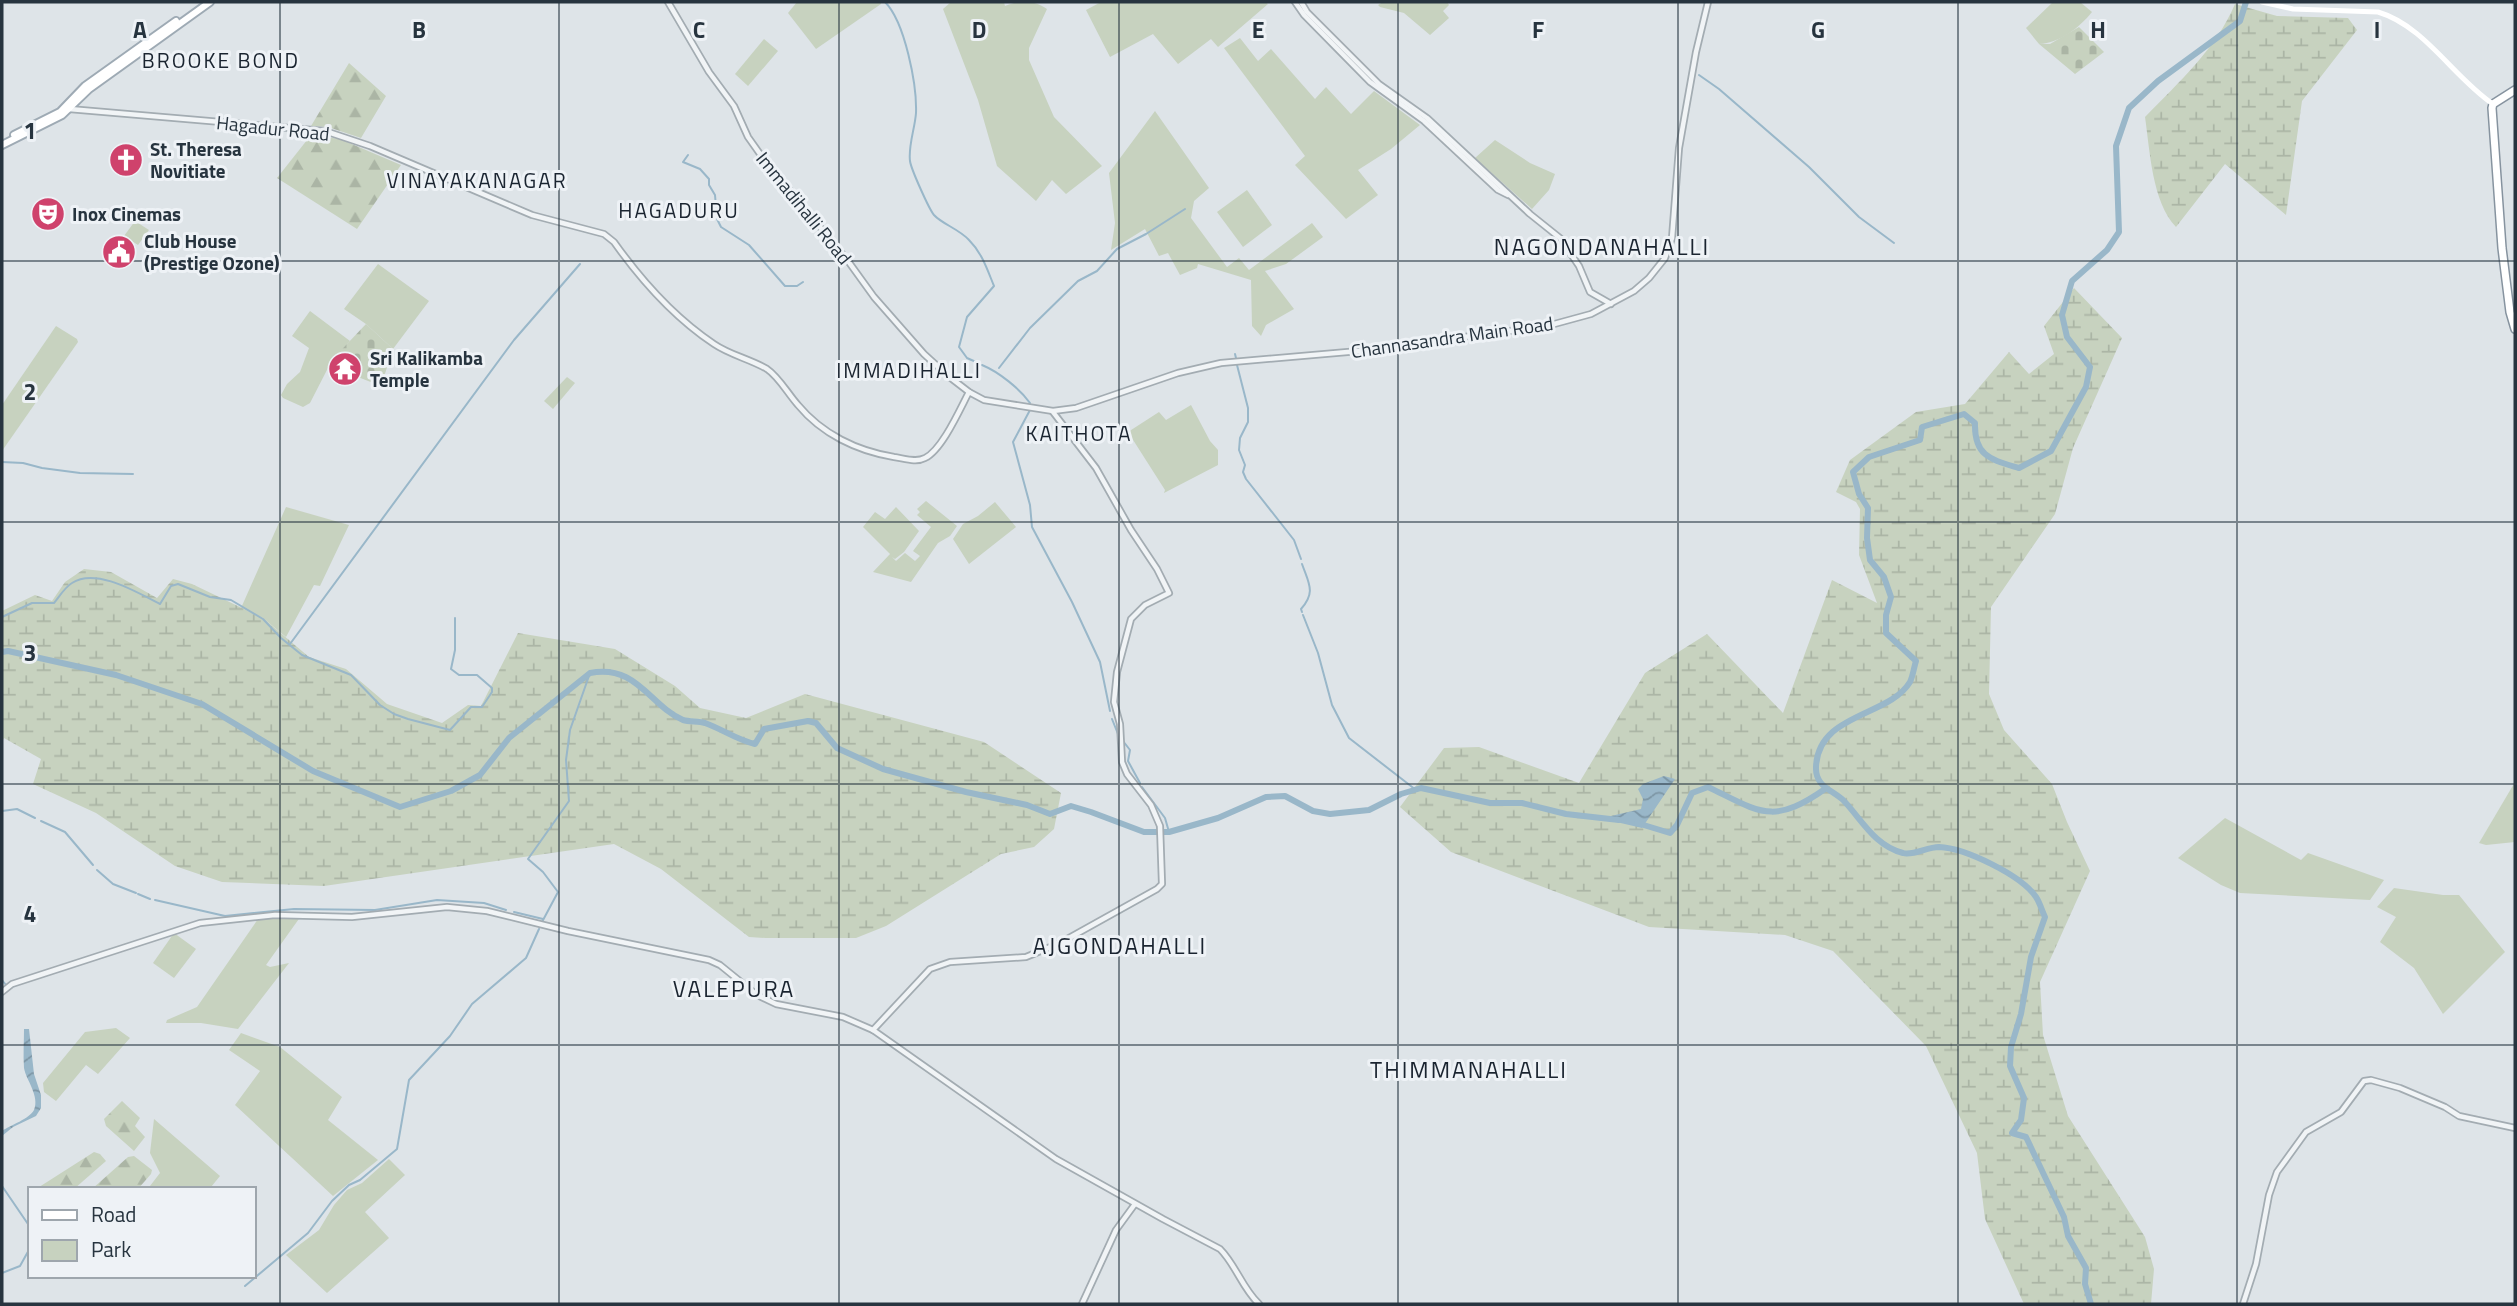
<svg xmlns="http://www.w3.org/2000/svg" width="2517" height="1306" font-family="'Titillium Web',sans-serif">
<style>
.green{fill:#c7d2bf}
.forest{fill:url(#forest-firs)}
.wetland{fill:url(#wetland-marsh)}
.cemetery{fill:url(#cemetery-stones)}
.water{fill:url(#water-waves)}
.lines{fill:none;stroke-linecap:round;stroke-linejoin:round}
.stream{stroke:#99b7c9;stroke-width:2}
.river{stroke:#99b7c9;stroke-width:6}
.tertiary-casing{stroke:#a3acb2;stroke-width:8}
.primary-casing{stroke:#9eaab4;stroke-width:10}
.trunk-casing{stroke:#86939f;stroke-width:10}
.tertiary{stroke:#f1f4f6;stroke-width:4.5}
.secondary{stroke:#fff;stroke-width:5}
.primary{stroke:#fff;stroke-width:6}
.trunk{stroke:#fff;stroke-width:7}
.grid{fill:none;stroke:#27343f;stroke-width:2;stroke-opacity:0.55}
.labels{text-anchor:middle;stroke-width:6;stroke-linejoin:round;paint-order:stroke}
.street-label{font-size:19px;fill:#27343f;stroke:#eef2f6}
.poi-label{font-size:19px;font-weight:bold;fill:#27343f;stroke:#eef2f6;text-anchor:start}
.neighbourhood-label{font-size:21px;letter-spacing:2px;fill:#1a2430;stroke:#eef2f6}
.quarter-label{font-size:23px;letter-spacing:2px;fill:#1a2430;stroke:#eef2f6}
.grid-label{font-size:23px;text-anchor:middle;font-weight:bold;fill:#27343f;stroke:#eef2f6;stroke-width:6;stroke-linejoin:round;paint-order:stroke}
</style>
<defs>
<pattern id="forest-firs" width="22" height="20" patternUnits="userSpaceOnUse" patternTransform="scale(1.75)"><rect width="22" height="20" fill="#c7d2bf"/><path d="M5 1l3.5 6h-7zM16 11l3.5 6h-7z" fill="#abb5a5"/></pattern>
<pattern id="wetland-marsh" width="20" height="14" patternUnits="userSpaceOnUse" patternTransform="scale(1.75)"><rect width="20" height="14" fill="#c7d2bf"/><path d="M1 5h8M5 5V1M11 12h8M15 12V8" fill="none" stroke="#abb5a5"/></pattern>
<pattern id="cemetery-stones" width="16" height="16" patternUnits="userSpaceOnUse" patternTransform="scale(1.75)"><rect width="16" height="16" fill="#c7d2bf"/><path d="M2 7V4a2 2 0 0 1 4 0v3zM10 15v-3a2 2 0 0 1 4 0v3z" fill="#abb5a5"/></pattern>
<pattern id="water-waves" width="16" height="10" patternUnits="userSpaceOnUse" patternTransform="scale(1.75)"><rect width="16" height="10" fill="#99b7c9"/><path d="M0 5q4-4 8 0t8 0" fill="none" stroke="#7d96a5"/></pattern>
</defs>
<rect width="100%" height="100%" fill="#dee4e8"/>
<g class="green">
<polygon points="797,2 881,2 881,4 816,49 788,13"/>
<path d="M951 2H1004L1005 6C1020 0 1034 0 1047 9L1029 48V60L1054 117 1102 166 1066 194 1052 180 1036 201 997 166 978 100 943 9Z"/>
<polygon points="1101,2 1265,2 1268,4 1218,47 1211,39 1178,64 1153,34 1110,57 1086,10"/>
<polygon points="1383,2 1447,2 1449,5 1443,11 1449,18 1430,35 1404,13 1380,7 1378,5"/>
<path d="M2053 2H2080L2092 12C2079 28 2060 43 2039 44L2026 28Z"/>
<polygon points="1240,38 1258,61 1271,49 1315,99 1326,87 1351,114 1374,91 1420,125 1391,149 1358,170 1378,195 1346,219 1295,165 1305,156 1224,48"/>
<polygon points="764,39 778,51 748,86 735,74"/>
<polygon points="1155,111 1209,188 1194,201 1191,218 1227,267 1239,258 1249,270 1312,223 1323,237 1286,264 1265,271 1294,309 1266,325 1261,336 1252,326 1251,280 1198,264 1197,268 1180,275 1168,253 1159,256 1145,229 1111,250 1115,223 1109,173"/>
<polygon points="1495,140 1530,163 1555,174 1549,190 1532,209 1475,158"/>
<polygon points="1247,190 1272,225 1243,247 1217,212"/>
<polygon points="135,221 149,230 138,245 124,236"/>
<polygon points="378,264 429,301 393,349 366,324 344,309"/>
<polygon points="310,311 350,341 328,365 329,366 310,403 303,407 283,398 281,395 287,384 300,372 309,348 292,336"/>
<polygon points="56,326 77,339 78,342 2,451 2,405"/>
<polygon points="567,377 575,383 553,409 544,401"/>
<polygon points="1191,405 1210,441 1218,450 1218,465 1164,493 1165,490 1128,432 1159,412 1166,420"/>
<polygon points="926,501 957,526 950,536 938,543 911,582 873,572 890,554 863,527 875,512 885,519 896,507 919,531 904,552 895,559 892,557 896,561 905,553 915,561 920,556 913,551 931,527 917,515 920,512 917,509"/>
<polygon points="995,502 1016,527 969,564 953,539 963,524 978,516"/>
<polygon points="286,507 349,525 320,586 314,585 286,637 263,618 241,608"/>
<polygon points="2515,782 2515,842 2486,845 2479,843"/>
<polygon points="2225,818 2301,860 2308,853 2384,880 2370,900 2240,893 2221,885 2178,858"/>
<polygon points="2394,888 2443,895 2459,895 2505,952 2443,1014 2414,968 2380,942 2396,917 2377,907"/>
<polygon points="301,916 266,965 270,967 289,963 238,1029 201,1023 166,1023 167,1020 197,1007 258,919"/>
<polygon points="174,933 196,949 174,978 153,963"/>
<polygon points="116,1028 130,1038 98,1074 86,1065 56,1101 44,1092 43,1083 85,1032"/>
<polygon points="241,1033 280,1047 342,1097 328,1120 378,1160 333,1196 235,1105 260,1071 229,1050"/>
<polygon points="154,1119 220,1176 211,1187 213,1189 154,1189 150,1186 160,1173 150,1153"/>
<polygon points="389,1159 405,1175 365,1212 389,1238 327,1293 286,1255 319,1230 334,1205 347,1190 362,1183"/>
</g>
<g class="forest">
<polygon points="349,63 386,96 361,138 328,127 311,126"/>
<polygon points="311,135 340,139 401,165 357,229 277,178"/>
<polygon points="122,1101 140,1118 135,1126 145,1137 134,1151 106,1126 104,1119"/>
<polygon points="94,1152 100,1154 106,1161 74,1189 36,1189"/>
<polygon points="134,1156 152,1170 151,1174 138,1189 92,1189 128,1157"/>
</g>
<g class="wetland">
<path d="M2235 4 2277 16 2348 18 2357 30 2302 101 2286 215 2225 164 2176 227C2152 202 2150 151 2145 117 2179 82 2216 49 2235 4Z"/>
<polygon points="2074,288 2122,338 2073,448 2055,514 1991,607 1989,694 2004,730 2052,784 2067,822 2090,871 2040,982 2043,1035 2068,1116 2145,1237 2154,1269 2151,1304 2024,1304 1985,1219 1977,1153 1926,1046 1833,951 1785,935 1649,927 1451,852 1400,807 1444,748 1479,747 1579,783 1645,673 1707,634 1783,713 1832,580 1877,603 1859,555 1860,509 1856,502 1836,492 1850,460 1916,412 1965,404 2009,352 2029,374 2054,354 2044,326"/>
<polygon points="84,569 111,572 157,598 173,579 192,584 263,618 309,657 346,669 387,704 442,723 468,705 481,706 518,633 615,649 675,686 700,708 746,718 805,694 984,742 1061,793 1054,829 1034,847 1001,854 886,926 856,938 766,938 749,937 661,869 614,844 324,886 222,882 175,866 96,813 33,784 41,759 4,738 2,742 2,611 35,595 52,601 65,582"/>
</g>
<g class="cemetery">
<polygon points="2079,27 2104,52 2075,74 2039,44 2050,44"/>
<polygon points="366,324 393,349 381,386 327,365"/>
</g>
<g class="water">
<polygon points="1664,776 1675,779 1642,828 1612,821 1611,816 1641,809 1643,799 1638,789 1643,784"/>
<path d="M24 1029H29L34 1074 41 1095V1108L36 1116 13 1127 2 1136V1131C11 1125 29 1119 34 1110 40 1096 26 1080 24 1068 23 1055 24 1042 24 1029Z"/>
</g>
<g class="lines">
<g class="stream">
<path d="M885 2C905 22 917 85 916 113 915 128 908 146 910 161 911 169 929 209 934 215 942 224 959 229 969 240 982 253 987 269 994 286L967 317 959 347 967 358 976 362"/>
<polyline points="1699,75 1719,89 1809,167 1859,217 1894,243"/>
<polyline points="688,155 683,162 700,169 709,179 709,185 715,195 717,219 721,227 749,245 785,286 797,286 803,282"/>
<polyline points="1235,354 1236,358"/>
<path d="M982 365C999 372 1020 389 1030 403"/>
<polyline points="1237,365 1248,408 1248,422 1240,438 1239,450 1245,465 1243,472 1246,479 1294,540 1301,559"/>
<polyline points="999,368 1030,328 1078,281 1097,271 1117,249 1146,234 1185,209"/>
<polyline points="1030,410 1013,442 1030,505 1032,527 1072,602 1100,662 1110,711"/>
<polyline points="2,462 23,463 42,468 80,473 133,474"/>
<path d="M1302 612 1301 609C1316 592 1309 584 1302 564"/>
<polyline points="1303,615 1318,653 1332,705 1349,738 1416,790"/>
<path d="M2 617 32 603H54C59 597 65 587 72 583 96 567 138 593 160 604L171 586 178 584 210 597 231 600 263 619 281 638 302 655 351 675 380 705 394 714 408 719 450 730 471 707H482L492 692V688L477 675H459L451 669 455 650V618"/>
<polyline points="290,644 514,340 580,264"/>
<polyline points="1112,719 1118,734"/>
<polyline points="1123,741 1130,750 1128,761 1140,783"/>
<polyline points="1142,787 1165,818 1169,832"/>
<polyline points="2,811 17,809 35,818"/>
<polyline points="41,821 65,832 93,865"/>
<polyline points="97,870 113,884 136,893"/>
<polyline points="138,894 150,899"/>
<polyline points="155,900 225,916 294,909 375,910 437,900 484,903 506,910"/>
<polyline points="514,912 543,919"/>
<polyline points="542,922 558,892 543,872 528,859 569,801 566,760 570,730 590,673"/>
<polyline points="2,980 6,985"/>
<polyline points="2,1186 30,1227"/>
<polyline points="2,1273 20,1266 30,1248"/>
<polyline points="245,1286 308,1233 332,1201 349,1185 360,1180 397,1149 409,1080 450,1036 472,1004 526,958 539,929"/>
</g>
<g class="river">
<path d="M2 652 8 651 116 675 202 704 313 771 400 807 451 791 480 775 509 738 590 673C637 664 649 705 683 720 690 722 698 721 705 723 722 729 737 740 755 744L764 729 808 721 816 723 837 748 883 769 966 792 1027 805 1050 814 1071 806 1091 812 1144 832H1169L1218 818 1266 797 1285 796 1313 811 1330 814 1369 810 1401 794 1421 788 1490 803H1522L1566 814 1619 820"/>
<path d="M1637 823 1670 833 1677 825 1692 793 1708 787C1760 812 1772 826 1825 789"/>
<path d="M2091 1304 2085 1284 2086 1268 2068 1236 2064 1217 2026 1137 2012 1133 2021 1120 2024 1098 2010 1066 2011 1047 2021 1014 2031 957 2045 917C2042 911 2040 903 2036 897 2021 875 1965 848 1939 847 1927 847 1913 856 1903 853 1875 846 1862 820 1844 801 1833 790 1815 787 1816 767 1818 713 1889 717 1910 682 1913 676 1914 667 1916 661L1886 633V615L1891 597 1884 577 1870 560 1867 538 1868 508 1859 494 1853 472 1869 457 1920 440 1922 427 1964 414 1975 423C1974 457 1992 460 2019 468L2051 451 2086 387 2090 367 2067 337 2062 315 2072 281 2107 250 2119 232 2116 146 2129 108 2158 81 2240 21 2246 2"/>
</g>
<g class="tertiary-casing">
<g id="tertiary">
<polyline points="668,2 709,72 734,106 748,137 760,154 848,261 874,297 924,354 947,375 969,392 984,400 1053,411 1076,408 1178,373 1221,363 1359,351 1547,326 1591,314 1634,291 1649,278 1665,258 1672,238 1679,148 1696,52 1708,2"/>
<polyline points="1295,2 1304,15 1370,82 1424,121 1498,190 1508,195"/>
<polyline points="1301,2 1307,12 1379,84 1427,118 1530,214 1560,238 1579,266 1590,292 1611,304"/>
<path d="M69 109 325 131 370 146 532 215 604 234 614 242C641 280 675 318 714 344 730 355 750 359 767 369 779 377 788 394 798 405 822 434 857 451 894 457 903 458 916 463 925 458 942 450 960 409 969 392"/>
<path d="M2 992 12 984 200 923 275 915 352 917 447 907 487 911 568 931 709 960 720 965 757 995 776 1004 843 1017 873 1030 1056 1159 1163 1219 1220 1249C1236 1265 1242 1288 1259 1304"/>
<polyline points="873,1030 930,969 950,962 1026,957 1060,943 1157,889 1162,884 1160,826 1151,805 1127,774 1122,762 1120,724 1114,702 1117,672 1131,619 1145,605 1169,593 1157,569 1131,530 1096,468 1053,412"/>
<polyline points="1082,1304 1116,1230 1135,1204"/>
<polyline points="2243,1304 2256,1264 2269,1195 2277,1172 2306,1132 2341,1112 2364,1081 2371,1080 2400,1088 2445,1107 2459,1116 2515,1128"/>
</g>
</g>
<g class="primary-casing">
<g id="primary">
<polyline points="14,135 60,112 85,86 176,21"/>
<polyline points="2,145 62,115 89,89 210,2"/>
</g>
</g>
<g class="trunk-casing">
<polyline id="trunk" points="2515,90 2493,104 2492,108 2502,248 2510,312 2515,329"/>
</g>
<use href="#tertiary" class="tertiary"/>
<path class="secondary" d="M2262 2 2293 9 2378 12C2425 26 2453 77 2493 104"/>
<use href="#primary" class="primary"/>
<use href="#trunk" class="trunk"/>
</g>
<path class="grid" d="M280 2V1304M559 2V1304M839 2V1304M1119 2V1304M1398 2V1304M1678 2V1304M1958 2V1304M2237 2V1304M2 261H2515M2 522H2515M2 784H2515M2 1045H2515"/>
<defs>
<g id="church-disc" transform="scale(1.75)"><circle r="9.5" fill="#cf426c" stroke="#eef2f6"/><path d="M-1.2-6h2.4v3.5h3.3v2.4h-3.3V6h-2.4V-.1h-3.3v-2.4h3.3Z" fill="#fff"/></g>
<g id="theatre-disc" transform="scale(1.75)"><circle r="9.5" fill="#cf426c" stroke="#eef2f6"/><path d="M-5-5.5Q0-4 5-5.5V0Q5 5 0 6Q-5 5-5 0ZM-3.3-2.5H-1v1.5H-3.3ZM1-2.5H3.3v1.5H1ZM-2.8 1Q0 5.5 2.8 1Z" fill="#fff"/></g>
<g id="civic-disc" transform="scale(1.75)"><circle r="9.5" fill="#cf426c" stroke="#eef2f6"/><path d="M-.6-6.5H3V-4.5H.6V-3L4-1V1h2V6H-6V1h2V-1L-.6-3ZM-1.2 2.5V6h2.4V2.5Z" fill="#fff"/></g>
<g id="temple-disc" transform="scale(1.75)"><circle r="9.5" fill="#cf426c" stroke="#eef2f6"/><path d="M0-6L5-2H3V0L6.5 2.5H4V6H1.5V3h-3V6H-4V2.5H-6.5L-3 0V-2H-5Z" fill="#fff"/></g>
</defs>
<g fill-rule="evenodd">
<use href="#church-disc" x="126" y="160"/>
<use href="#theatre-disc" x="48" y="214"/>
<use href="#civic-disc" x="119" y="252"/>
<use href="#temple-disc" x="345" y="369"/>
</g>
<g class="labels">
<g class="street-label">
<text transform="translate(273 128) rotate(6)" y="7">Hagadur Road</text>
<text transform="translate(804 208) rotate(51)" y="7">Immadihalli Road</text>
<text transform="translate(1452 337) rotate(-8)" y="7">Channasandra Main Road</text>
</g>
<g class="poi-label">
<text x="150" y="156">St. Theresa<tspan x="150" dy="22">Novitiate</tspan></text>
<text x="72" y="221">Inox Cinemas</text>
<text x="144" y="248">Club House<tspan x="144" dy="22">(Prestige Ozone)</tspan></text>
<text x="370" y="365">Sri Kalikamba<tspan x="370" dy="22">Temple</tspan></text>
</g>
<g class="neighbourhood-label">
<text x="221" y="68">BROOKE BOND</text>
<text x="477" y="188">VINAYAKANAGAR</text>
<text x="679" y="218">HAGADURU</text>
<text x="909" y="378">IMMADIHALLI</text>
<text x="1079" y="441">KAITHOTA</text>
</g>
<g class="quarter-label">
<text x="1602" y="255">NAGONDANAHALLI</text>
<text x="1120" y="954">AJGONDAHALLI</text>
<text x="734" y="997">VALEPURA</text>
<text x="1469" y="1078">THIMMANAHALLI</text>
</g>
</g>
<g class="grid-label">
<text x="140" y="38">A</text>
<text x="419" y="38">B</text>
<text x="699" y="38">C</text>
<text x="979" y="38">D</text>
<text x="1258" y="38">E</text>
<text x="1538" y="38">F</text>
<text x="1818" y="38">G</text>
<text x="2098" y="38">H</text>
<text x="2377" y="38">I</text>
<text x="30" y="139">1</text>
<text x="30" y="400">2</text>
<text x="30" y="661">3</text>
<text x="30" y="922">4</text>
</g>
<rect width="2517" height="1306" fill="none" stroke="#27343f" stroke-width="7"/>
<rect x="28" y="1187" width="228" height="91" fill="#eef2f6" stroke="#9ea6ad" stroke-width="2"/>
<rect x="42" y="1210" width="35" height="10" fill="#ffffff" stroke="#9ea6ad" stroke-width="2"/>
<text x="91" y="1222" font-size="21" fill="#27343f">Road</text>
<rect x="42" y="1240" width="35" height="21" fill="#c7d2bf" stroke="#9ea6ad" stroke-width="2"/>
<text x="91" y="1257" font-size="21" fill="#27343f">Park</text>
</svg>
